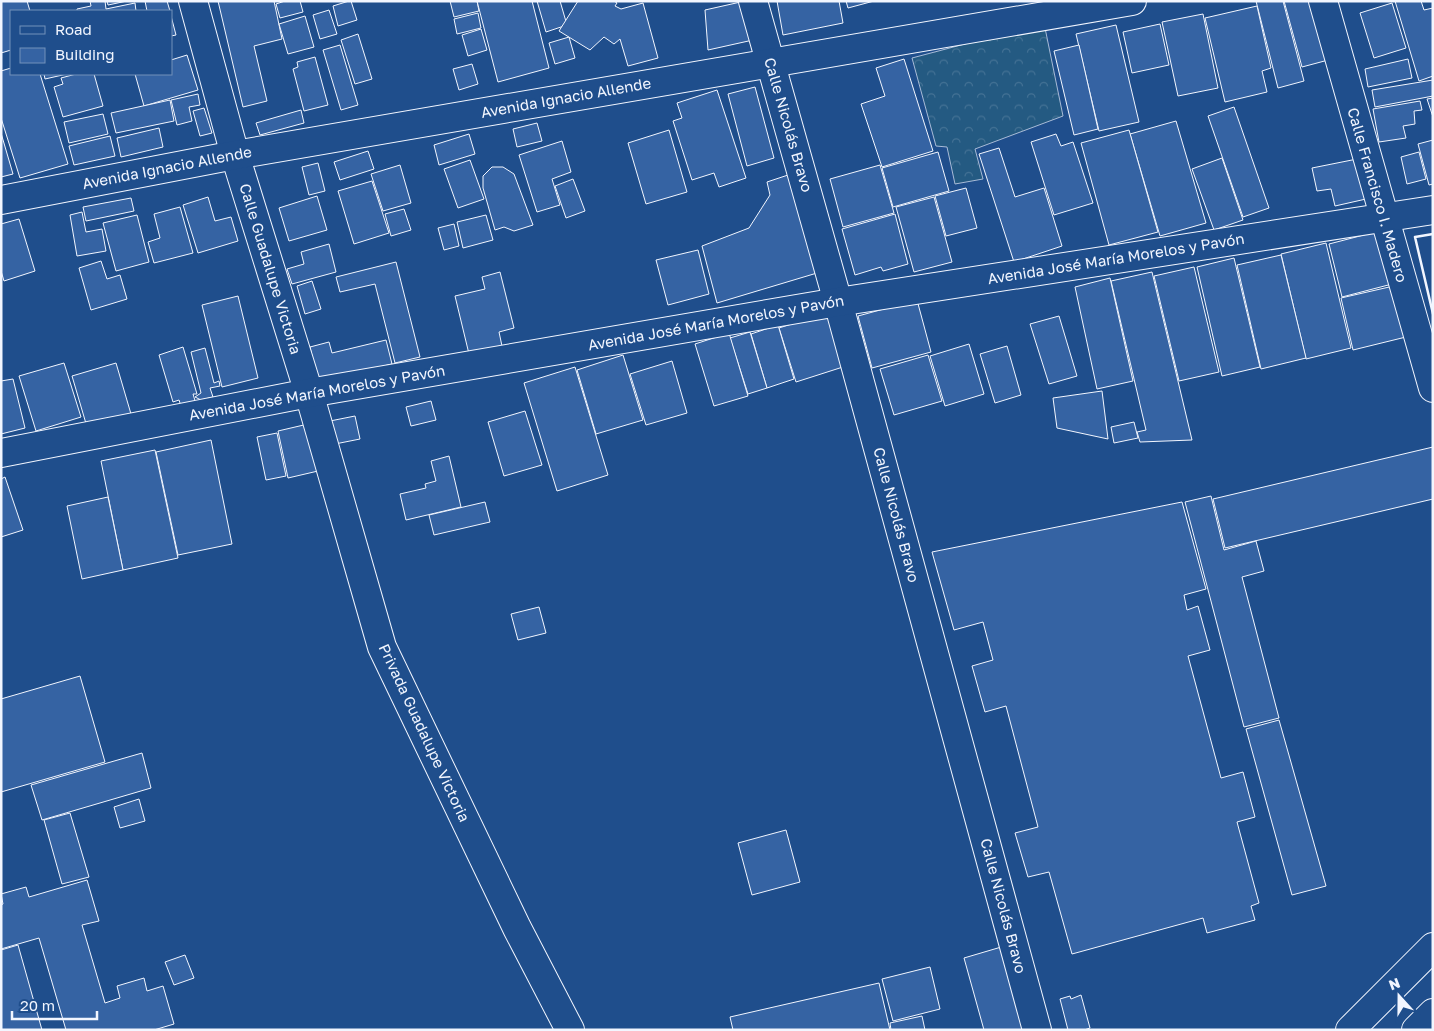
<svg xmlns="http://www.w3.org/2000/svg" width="1434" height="1031" font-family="'Golos Text',sans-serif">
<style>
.forest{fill:url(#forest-crowns);stroke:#a8bbd7}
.building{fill:#3563a3;stroke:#f2f6ff}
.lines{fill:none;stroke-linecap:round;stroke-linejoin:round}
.minor-casing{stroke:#f2f6ff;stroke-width:30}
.major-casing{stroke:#f2f6ff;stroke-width:30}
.minor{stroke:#1f4e8c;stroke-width:28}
.major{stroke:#1f4e8c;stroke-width:28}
.wall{stroke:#f2f6ff;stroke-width:2.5}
.labels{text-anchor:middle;stroke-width:4;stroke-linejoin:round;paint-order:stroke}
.street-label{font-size:15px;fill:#f2f6ff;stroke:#1f4e8c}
</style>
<defs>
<pattern id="forest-crowns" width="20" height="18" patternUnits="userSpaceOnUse" patternTransform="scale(1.25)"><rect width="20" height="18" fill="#245a82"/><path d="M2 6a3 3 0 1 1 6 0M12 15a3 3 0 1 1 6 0" fill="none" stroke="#447295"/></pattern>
</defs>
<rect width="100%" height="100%" fill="#1f4e8c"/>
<polygon class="forest" points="1044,23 1063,116 975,149 983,179 955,184 947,147 936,146 912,58"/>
<g class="building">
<polygon points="1,1 27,1 30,11 11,11 11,50 1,53"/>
<polygon points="90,1 105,1 106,9 135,3 136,11 77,11 77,9 91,6"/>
<polygon points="107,1 127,1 108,5"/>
<polygon points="145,1 167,1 170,11 147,11"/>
<polygon points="218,1 274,1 282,39 254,46 267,101 243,107"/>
<polygon points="285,1 300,1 303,12 280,18 276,4"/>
<polygon points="349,1 351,1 357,20 338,26 333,6"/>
<polygon points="450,1 477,1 479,11 454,17"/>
<polygon points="477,1 532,1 549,68 498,82"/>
<polygon points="537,1 560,1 567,25 546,32"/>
<polygon points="578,1 614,1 617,3 615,6 621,9 643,3 658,58 628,66 620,39 614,44 604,37 590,50 559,31"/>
<polygon points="745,1 753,40 708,50 705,10"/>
<polygon points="777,1 839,1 843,23 783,35"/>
<polygon points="846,1 874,1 848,8"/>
<polygon points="1256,1 1283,1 1304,81 1278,88"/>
<polygon points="1284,1 1317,1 1332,59 1302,67"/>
<polygon points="1395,1 1421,1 1424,10 1433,8 1433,76 1419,81"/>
<polygon points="1392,3 1406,48 1374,58 1360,13"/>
<polygon points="1257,6 1271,68 1262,71 1267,92 1225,102 1205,18"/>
<polygon points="329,10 337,34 320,39 313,15"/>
<polygon points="478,13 481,28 457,34 454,19"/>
<polygon points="1203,14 1218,88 1178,96 1162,22"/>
<polygon points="171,16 176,35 171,36"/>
<polygon points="305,16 314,47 288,54 279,24"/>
<polygon points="1160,24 1169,65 1132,73 1123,32"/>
<polygon points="1116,25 1139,122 1099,131 1076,34"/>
<polygon points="481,29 487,50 468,56 462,35"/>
<polygon points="358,34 372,79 355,84 341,40"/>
<polygon points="569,37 575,58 555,64 549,43"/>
<polygon points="340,45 358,105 341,110 323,50"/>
<polygon points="1079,45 1098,129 1074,135 1054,51"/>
<polygon points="187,55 198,90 144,106 135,74 171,74 171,60"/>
<polygon points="315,57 328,105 304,111 293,69 298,67 297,62"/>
<polygon points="904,59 933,151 882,167 861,104 885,96 876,68"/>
<polygon points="1408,59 1412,78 1368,87 1365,69"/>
<polygon points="472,64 478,84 459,90 453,69"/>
<polygon points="11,68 11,74 40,74 68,164 20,178 1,118 1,71"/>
<polygon points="44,74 67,74 45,79"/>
<polygon points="76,74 94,74 103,106 63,117 54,87 63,84 61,78"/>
<polygon points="1433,80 1433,96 1375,107 1372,90"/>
<polygon points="755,87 774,158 747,166 728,94"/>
<polygon points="717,90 746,178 719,187 714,173 692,180 673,121 682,118 677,103"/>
<polygon points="198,94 200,105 189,107 192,121 177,125 171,100"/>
<polygon points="1433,98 1433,117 1427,99"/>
<polygon points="170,100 174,121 116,133 111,113"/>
<polygon points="1420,101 1422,110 1414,111 1415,124 1403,126 1406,138 1379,142 1373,109"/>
<polygon points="1234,107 1269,208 1243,217 1208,116"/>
<polygon points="204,108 212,133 200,136 193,111"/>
<polygon points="301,110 304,123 260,135 256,123"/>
<polygon points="103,114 108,134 69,143 64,122"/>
<polygon points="1176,121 1206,223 1160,236 1130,134"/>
<polygon points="537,123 542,141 517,147 513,129"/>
<polygon points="159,128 163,147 121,157 117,138"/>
<polygon points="669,130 687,192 646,204 628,143"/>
<polygon points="1129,130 1158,232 1109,245 1081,143"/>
<polygon points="1,133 13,174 1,177"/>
<polygon points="469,134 475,154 439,165 434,145"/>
<polygon points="1056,134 1061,146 1073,142 1093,203 1054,215 1031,142"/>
<polygon points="110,136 115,156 74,165 69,146"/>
<polygon points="1433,140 1433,184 1429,185 1418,144"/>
<polygon points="562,141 571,172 552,179 560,205 537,212 519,155"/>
<polygon points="999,148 1015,197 1044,188 1062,246 1014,262 979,154"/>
<polygon points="368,151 374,169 340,180 334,162"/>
<polygon points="938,152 949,191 893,207 882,168"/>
<polygon points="1419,152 1426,179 1407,184 1401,157"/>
<polygon points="1222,158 1243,220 1214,230 1192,169"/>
<polygon points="1357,159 1366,199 1335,206 1331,189 1317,191 1312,168"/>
<polygon points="470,160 484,199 458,208 444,169"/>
<polygon points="318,163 325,191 309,195 302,167"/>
<polygon points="400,165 411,203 383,211 371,174"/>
<polygon points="880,165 894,213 843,227 830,179"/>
<polygon points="492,167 503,167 514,174 533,225 514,231 504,227 495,230 483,188 483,176"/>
<polygon points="788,175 817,273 717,303 702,246 749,228 770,195 767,182"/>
<polygon points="573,179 585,211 566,218 555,186"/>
<polygon points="372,181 389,233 354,244 338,191"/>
<polygon points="966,188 977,228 946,236 935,196"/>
<polygon points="317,196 327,230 289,241 279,208"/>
<polygon points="208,197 215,221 231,217 238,241 198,253 183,205"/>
<polygon points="934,197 952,262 914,272 896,207"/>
<polygon points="131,198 134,211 86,221 83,207"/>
<polygon points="180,207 193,253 154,263 148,242 160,238 154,214"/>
<polygon points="404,209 411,230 391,236 385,214"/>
<polygon points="82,212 86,232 102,229 106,251 77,256 70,215"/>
<polygon points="895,214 908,264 883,271 881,267 855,275 842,229"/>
<polygon points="137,215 149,262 116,271 103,223"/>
<polygon points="486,215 493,240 463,248 457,222"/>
<polygon points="19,219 35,271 4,281 1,271 1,224"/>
<polygon points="454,224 459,246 444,250 438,228"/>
<polygon points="1383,230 1396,283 1342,297 1329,244"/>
<polygon points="1326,243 1351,348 1306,359 1281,254"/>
<polygon points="329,244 336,272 292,284 287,269 304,264 301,252"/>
<polygon points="698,250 709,294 668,305 656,260"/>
<polygon points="1281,255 1306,358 1261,369 1237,265"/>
<polygon points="1234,258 1260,367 1222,376 1197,267"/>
<polygon points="101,261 107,279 120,275 127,299 91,310 79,268"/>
<polygon points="396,262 420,357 395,363 375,284 340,292 336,277"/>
<polygon points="1194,267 1219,372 1179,381 1154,276"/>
<polygon points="500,272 514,328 499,332 502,346 469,354 455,296 485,289 482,277"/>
<polygon points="1152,272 1192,440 1140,442 1137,432 1146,430 1111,281"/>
<polygon points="1110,278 1133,381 1097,389 1075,287"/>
<polygon points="312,281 321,309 305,314 297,286"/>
<polygon points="1398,285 1410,336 1353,350 1341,298"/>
<polygon points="238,296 258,378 222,387 202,305"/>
<polygon points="917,300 931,352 872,368 858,316"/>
<polygon points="829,312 846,366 796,382 779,328"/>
<polygon points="1059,316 1077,376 1049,384 1030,324"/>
<polygon points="778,325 794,379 767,388 751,334"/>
<polygon points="750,332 767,388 748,394 730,338"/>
<polygon points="729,333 748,396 714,406 695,344"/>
<polygon points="386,340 392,364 318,382 310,347 329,342 332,353"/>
<polygon points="969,344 984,394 945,406 930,356"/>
<polygon points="1007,346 1021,395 995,403 980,354"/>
<polygon points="183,347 197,394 193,394 196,404 182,409 179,400 173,402 159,355"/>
<polygon points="205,348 214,383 219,381 220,386 210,388 213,397 201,400 195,397 201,393 191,352"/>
<polygon points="623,355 643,420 596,434 577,370"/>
<polygon points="928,355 942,401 894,415 880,369"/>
<polygon points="672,361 687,413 646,425 630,374"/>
<polygon points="64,363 81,417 36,431 19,376"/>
<polygon points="116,363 131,414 87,427 72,376"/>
<polygon points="575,367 608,475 557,491 524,383"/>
<polygon points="13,379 25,428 1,434 1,381"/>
<polygon points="1102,391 1108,439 1057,428 1053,398"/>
<polygon points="431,401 436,420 411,426 406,407"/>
<polygon points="525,411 542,465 504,476 488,422"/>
<polygon points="355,416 360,439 335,444 330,421"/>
<polygon points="1134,422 1138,438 1114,443 1111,427"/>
<polygon points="308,424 318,471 288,478 278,431"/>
<polygon points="277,433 286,476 266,480 257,437"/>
<polygon points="211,440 232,544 178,555 156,452"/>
<polygon points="1433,447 1433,499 1225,548 1213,499"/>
<polygon points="155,450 178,558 123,570 101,461"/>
<polygon points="449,456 461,507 406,520 400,494 426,488 425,484 436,481 431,461"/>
<polygon points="5,477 23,530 1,537 1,479"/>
<polygon points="1211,496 1224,550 1256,541 1264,571 1242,577 1279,718 1244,727 1185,502"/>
<polygon points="108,497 123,570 82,579 67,506"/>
<polygon points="485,502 490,522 434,535 429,515"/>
<polygon points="1182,502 1206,589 1184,595 1187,610 1198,606 1210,650 1188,656 1221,778 1243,772 1255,817 1237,822 1259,903 1251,906 1255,920 1207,933 1203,918 1072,954 1049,872 1028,877 1015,833 1038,827 1006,706 985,712 972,666 993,660 983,622 954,630 932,552"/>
<polygon points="539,607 546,633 518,640 511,614"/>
<polygon points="80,676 105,762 1,792 1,699"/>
<polygon points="1279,720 1326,886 1292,895 1246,729"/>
<polygon points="142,753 151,788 42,820 31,785"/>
<polygon points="139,799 145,821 120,828 114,807"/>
<polygon points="70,813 89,877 62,884 44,820"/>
<polygon points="786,830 800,882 752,895 738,843"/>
<polygon points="87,880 99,921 82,925 105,1003 120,998 117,986 144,978 147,991 163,986 174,1024 154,1030 66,1030 39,938 1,949 1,905 3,904 1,894 26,887 29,897"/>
<polygon points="18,945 42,1030 1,1030 1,950"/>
<polygon points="1008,945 1033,1030 984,1030 964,958"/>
<polygon points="185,955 194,978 174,985 165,962"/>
<polygon points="930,967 940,1009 893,1021 882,979"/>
<polygon points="879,983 890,1030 733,1030 730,1017"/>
<polygon points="1081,995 1090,1028 1084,1030 1068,1030 1060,999 1070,996 1071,999"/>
<polygon points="922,1016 925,1030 891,1030 890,1023"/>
</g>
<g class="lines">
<g class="minor-casing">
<g id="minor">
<polyline points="193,1 235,155 309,393 382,647 517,928 570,1030"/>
<polyline points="753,1 838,302 1037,1030"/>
<polyline points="1323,1 1433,388"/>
<polyline points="1,200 235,155 1132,1"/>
<polyline points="1,453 309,393 838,302 1433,210"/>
</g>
</g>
<g class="major-casing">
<g id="major">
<polyline points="1350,1030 1433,947"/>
<polyline points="1416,1030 1433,1013"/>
</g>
</g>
<use href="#minor" class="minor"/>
<use href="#major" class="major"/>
<polyline class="wall" points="1433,234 1415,237 1433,314"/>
</g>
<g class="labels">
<g class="street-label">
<text transform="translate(566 98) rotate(-10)" y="5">Avenida Ignacio Allende</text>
<text transform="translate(788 125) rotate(74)" y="5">Calle Nicolás Bravo</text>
<text transform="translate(167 168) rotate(-11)" y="5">Avenida Ignacio Allende</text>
<text transform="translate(1377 195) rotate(74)" y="5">Calle Francisco I. Madero</text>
<text transform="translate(1116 259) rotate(-9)" y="5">Avenida José María Morelos y Pavón</text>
<text transform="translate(270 269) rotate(73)" y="5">Calle Guadalupe Victoria</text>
<text transform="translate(716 323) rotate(-10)" y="5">Avenida José María Morelos y Pavón</text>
<text transform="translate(317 393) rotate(-10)" y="5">Avenida José María Morelos y Pavón</text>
<text transform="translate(896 515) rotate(75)" y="5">Calle Nicolás Bravo</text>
<text transform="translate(424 733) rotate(65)" y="5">Privada Guadalupe Victoria</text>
<text transform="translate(1003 906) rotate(75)" y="5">Calle Nicolás Bravo</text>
</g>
</g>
<rect width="1434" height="1031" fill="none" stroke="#f2f6ff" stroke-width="5"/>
<rect x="10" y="10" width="162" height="65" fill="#1f4e8c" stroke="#7391ba"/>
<rect x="20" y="26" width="25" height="8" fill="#1f4e8c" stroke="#7391ba"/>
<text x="55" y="35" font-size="15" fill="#f2f6ff">Road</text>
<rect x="20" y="48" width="25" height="15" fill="#3563a3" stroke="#7391ba"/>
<text x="55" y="60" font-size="15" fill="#f2f6ff">Building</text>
<g transform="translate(1399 996) rotate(339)" stroke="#1f4e8c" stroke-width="4" paint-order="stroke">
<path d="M0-4L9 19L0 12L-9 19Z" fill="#f2f6ff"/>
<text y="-8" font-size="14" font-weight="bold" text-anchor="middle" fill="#f2f6ff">N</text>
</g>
<path d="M12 1011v8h85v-8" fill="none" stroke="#f2f6ff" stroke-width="2.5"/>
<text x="20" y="1011" font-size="15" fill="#f2f6ff" stroke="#1f4e8c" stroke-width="4" paint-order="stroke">20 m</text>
</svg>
